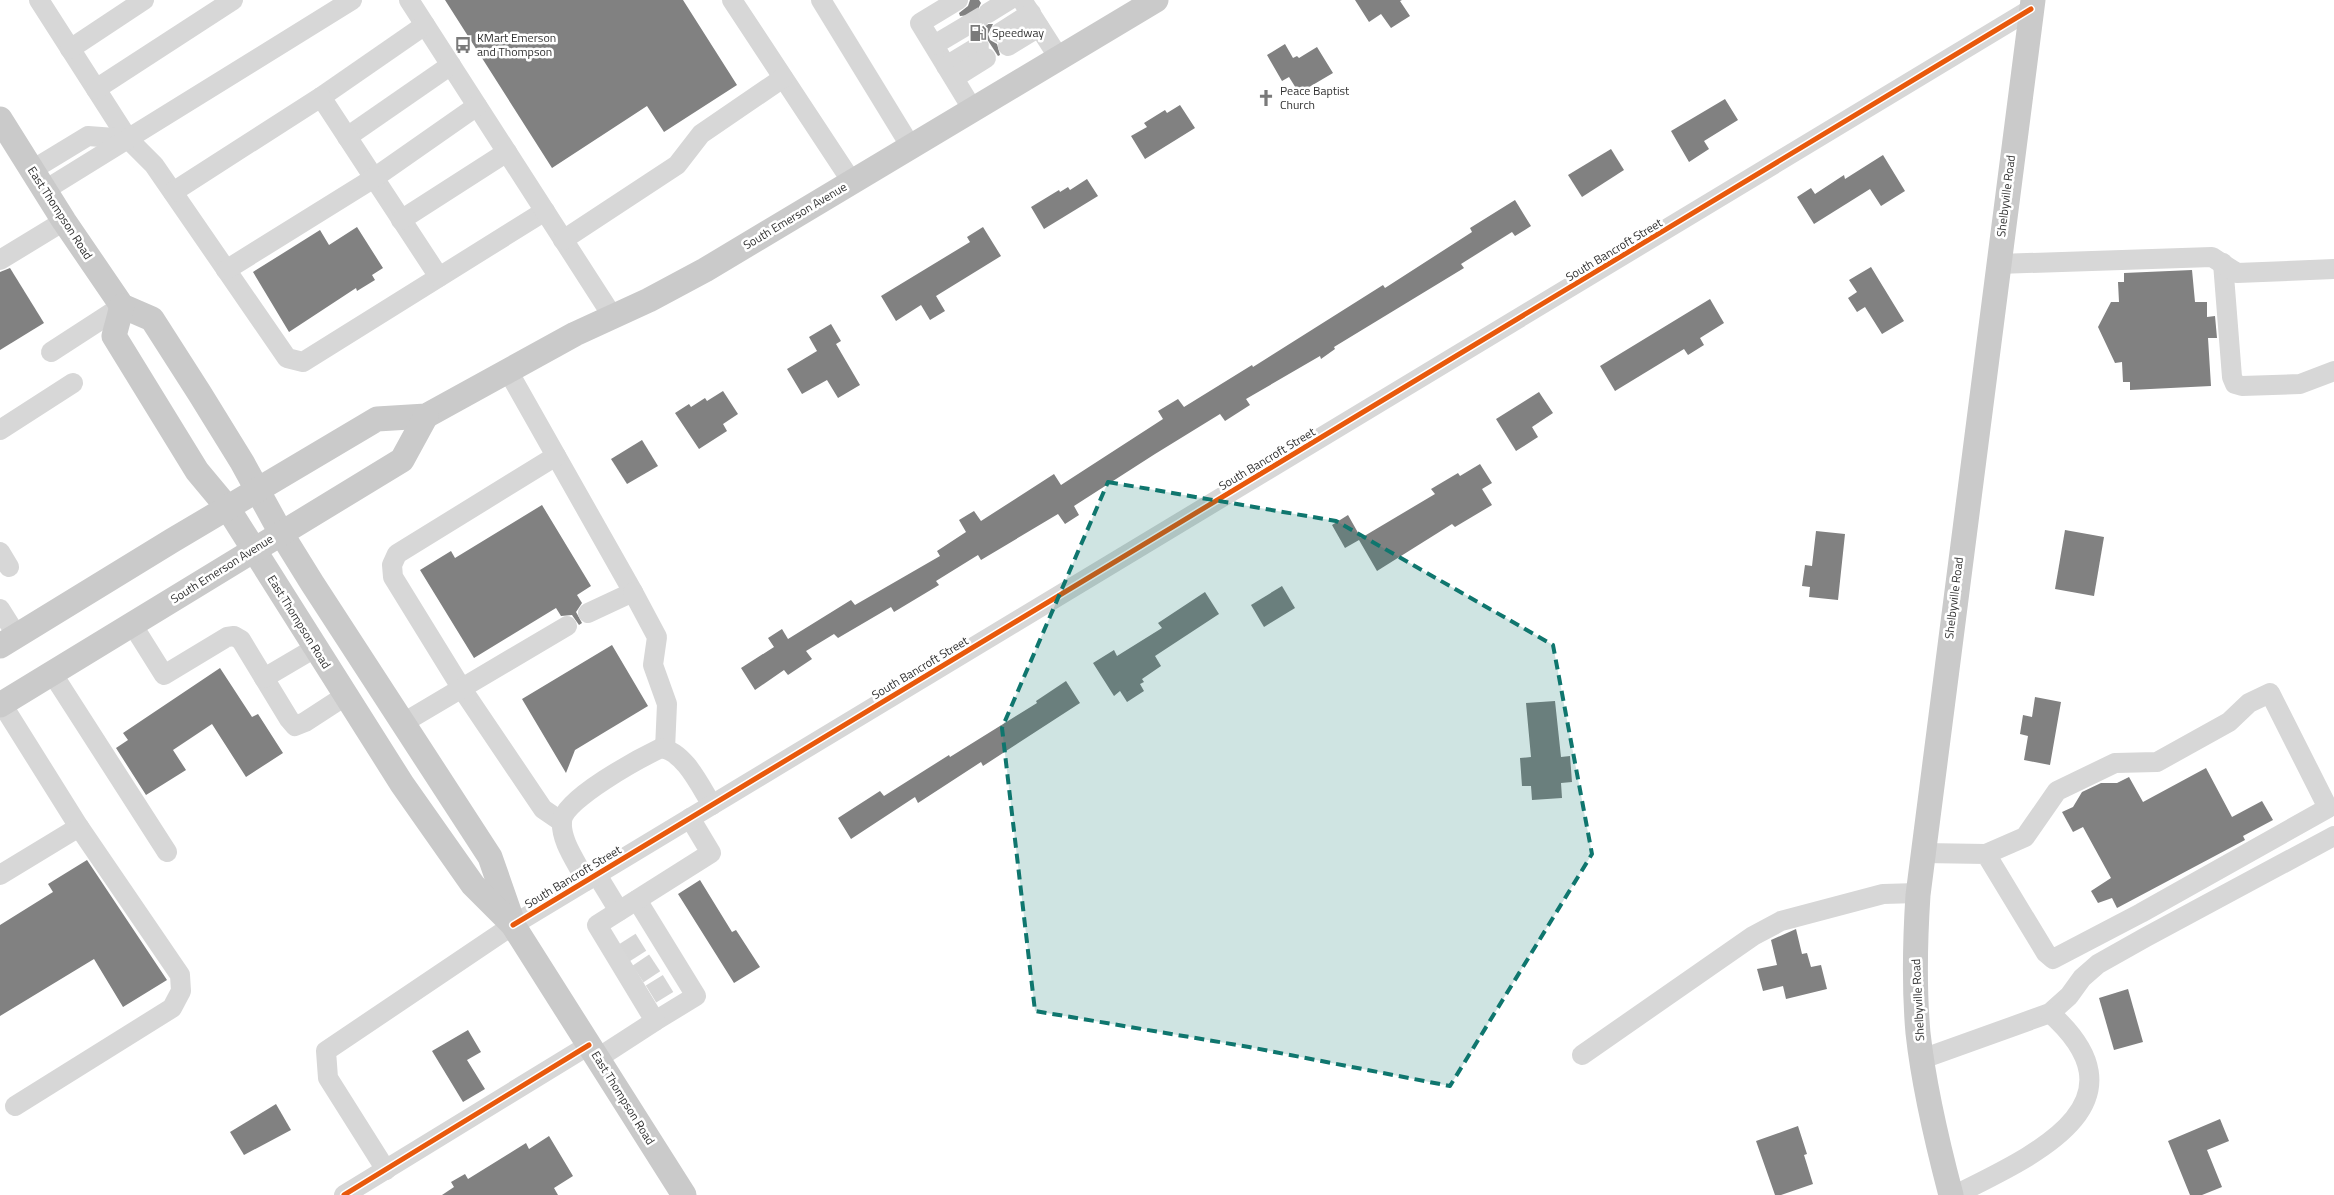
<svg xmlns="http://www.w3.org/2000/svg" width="2334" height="1195" font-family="'Titillium Web',sans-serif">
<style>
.building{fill:#818181}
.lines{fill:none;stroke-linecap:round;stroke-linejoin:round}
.minor-tunnel{stroke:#d6d6d6;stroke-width:20;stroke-dasharray:20 10;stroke-linecap:butt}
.minor{stroke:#d7d7d7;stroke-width:20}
.major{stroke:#cacaca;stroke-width:25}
.cycleway-casing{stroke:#fff;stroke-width:8}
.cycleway{stroke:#e8590c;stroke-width:5}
.marked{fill:#0f766e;fill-opacity:0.2;stroke:#0f766e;stroke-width:4;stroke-dasharray:10 6;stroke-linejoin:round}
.labels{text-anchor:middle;stroke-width:5;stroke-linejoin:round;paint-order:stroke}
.poi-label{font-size:12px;fill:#333;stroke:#fff;text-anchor:start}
.street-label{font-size:12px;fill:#333;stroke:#fff}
</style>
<rect width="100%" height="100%" fill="#fff"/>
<g class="building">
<polygon points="445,0 683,0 737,85 664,132 647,106 552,168"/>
<polygon points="970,0 979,0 981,3 976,13 978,20 983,24 993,24 988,34 990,40 997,44 1000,55 998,56 985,36 979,34 972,36 978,26 976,20 971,15 960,16 959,13 968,6"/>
<polygon points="1355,0 1402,0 1400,1 1410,16 1391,28 1381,14 1369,22"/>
<polygon points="1285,44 1293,58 1297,56 1299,58 1317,47 1333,73 1299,93 1289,77 1282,81 1267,55"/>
<polygon points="1725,99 1738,120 1704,141 1709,149 1689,162 1671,131"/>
<polygon points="1180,105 1195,128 1145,159 1131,136 1147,127 1144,123 1165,110 1167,113"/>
<polygon points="1611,149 1624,170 1582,197 1568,175"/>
<polygon points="1883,155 1905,191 1881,206 1870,189 1814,224 1797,197 1811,188 1815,194 1844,175 1845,179"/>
<polygon points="1087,179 1098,196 1044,229 1031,207 1059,190 1060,192 1068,187 1070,190"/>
<polygon points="1515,200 1531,226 1515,236 1512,232 1461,264 1464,268 1334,347 1335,349 1321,359 1320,356 1246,399 1250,405 1225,421 1220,414 1155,454 1074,506 1079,515 1065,524 1058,514 981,560 978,555 936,581 939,585 894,612 891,607 838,638 834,634 806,651 812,659 788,675 784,670 755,690 741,668 774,647 768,638 782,629 788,639 851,600 855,605 940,556 937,551 966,532 959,520 974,511 981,521 1054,474 1061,485 1163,419 1158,411 1178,399 1184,407 1252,365 1253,367 1383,285 1385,288 1472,232 1470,228"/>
<polygon points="357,227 383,268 372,275 375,280 357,291 356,288 289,332 253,272 320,230 329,245"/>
<polygon points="983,227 1001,256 936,296 945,311 930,320 921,305 896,321 881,296 970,242 967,237"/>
<polygon points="1871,267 1904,321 1882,334 1865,307 1857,312 1848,298 1857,292 1849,280"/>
<polygon points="10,268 44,323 0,350 0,272"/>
<polygon points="2192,270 2195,302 2207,302 2207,317 2215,316 2217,338 2208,338 2211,386 2130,390 2130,382 2123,382 2122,362 2115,363 2098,327 2111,302 2119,302 2118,282 2124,282 2124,273"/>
<polygon points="1710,299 1724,323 1700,338 1704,345 1688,355 1684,349 1615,391 1600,366"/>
<polygon points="831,324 841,341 836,344 860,385 838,398 827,380 802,394 787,369 817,351 809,337"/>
<polygon points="723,391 738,414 723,424 727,431 699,449 675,413 689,404 691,407 705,398 707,401"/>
<polygon points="1539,392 1553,413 1532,427 1538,437 1516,451 1496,419"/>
<polygon points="642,440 658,466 627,484 611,459"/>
<polygon points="1480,464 1492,483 1482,489 1492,505 1455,527 1452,524 1377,571 1359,540 1345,548 1332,525 1348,515 1361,538 1435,494 1431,489 1458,473 1460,476"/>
<polygon points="542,505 591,586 577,595 582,603 576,612 582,623 579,625 572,615 561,616 556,608 474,658 420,570 451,551 455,558"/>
<polygon points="2065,530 2104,537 2094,596 2055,589"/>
<polygon points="1816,531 1845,534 1838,600 1809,597 1810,587 1802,586 1805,565 1812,566"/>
<polygon points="1282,586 1295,608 1264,627 1251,605"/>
<polygon points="1205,592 1219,614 1155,656 1161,666 1142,679 1144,682 1140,684 1144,691 1127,702 1120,691 1114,696 1093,663 1114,650 1117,656 1162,628 1158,623"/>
<polygon points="612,645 648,706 575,750 566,773 522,699"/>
<polygon points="220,668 252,717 258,714 283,753 246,777 212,724 173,750 186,770 146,795 116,748 128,740 123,733"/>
<polygon points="1066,681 1080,703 983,766 981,762 918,803 915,797 851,839 838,818 880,791 884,796 949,755 950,757 1037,703 1036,701"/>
<polygon points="2035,697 2061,702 2050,765 2024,760 2028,736 2020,734 2023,715 2032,717"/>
<polygon points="1555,701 1561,757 1570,756 1572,782 1561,783 1562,798 1532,800 1531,786 1522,786 1520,758 1531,757 1526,703"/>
<polygon points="2206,768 2232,817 2262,801 2273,820 2243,836 2245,840 2117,908 2112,898 2098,903 2091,891 2111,878 2083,827 2073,832 2062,812 2073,807 2082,792 2101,783 2117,783 2129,777 2143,802"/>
<polygon points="87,860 167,980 123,1007 94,959 0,1016 0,925 53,892 48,884"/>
<polygon points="700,880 732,932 736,930 760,967 734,983 678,894"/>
<polygon points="1796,929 1802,954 1807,953 1811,967 1821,965 1827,989 1786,999 1783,986 1763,991 1757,969 1777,965 1771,940"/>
<polygon points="2128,989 2143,1042 2114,1050 2099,998"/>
<polygon points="468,1030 481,1052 467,1060 485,1089 463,1102 432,1051"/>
<polygon points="276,1104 291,1130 244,1155 230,1132"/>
<polygon points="2220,1119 2229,1141 2207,1150 2222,1187 2202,1195 2190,1195 2168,1141"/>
<polygon points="1798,1126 1807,1154 1804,1155 1813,1184 1781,1195 1775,1195 1756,1141"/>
<polygon points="549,1136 573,1176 554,1188 558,1195 442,1195 454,1187 451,1182 465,1174 468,1179 526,1143 529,1149"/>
</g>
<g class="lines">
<g class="minor-tunnel">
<polyline points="966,26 988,13"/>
<polyline points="624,953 643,941"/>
<polyline points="638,974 656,962"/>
<polyline points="651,994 669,983"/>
</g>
<g class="minor">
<polyline points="39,0 128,139 154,165 287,358 303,362 545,211"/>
<polyline points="409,0 613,317"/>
<polyline points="732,0 852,182"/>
<polyline points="821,0 911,147"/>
<polyline points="958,0 920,23 973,110"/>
<polyline points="1022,0 1059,58"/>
<polyline points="988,13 1009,0"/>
<polyline points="1000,33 1031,13"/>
<polyline points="934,45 966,26"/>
<polyline points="1008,46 1039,27"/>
<polyline points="70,49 144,0"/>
<polyline points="946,66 979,46"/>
<polyline points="954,78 986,58"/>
<polyline points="96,89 233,0"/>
<polyline points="321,97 425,25"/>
<polyline points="347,137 451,65"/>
<polyline points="32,170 88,136 128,139"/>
<polyline points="45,190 352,0"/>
<polyline points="173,192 321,97 439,277"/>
<polyline points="401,220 507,152"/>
<polyline points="563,240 677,165 701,134 783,78"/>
<polyline points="0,260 64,221"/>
<polyline points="2223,263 2232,377 2235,384 2242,386 2300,384 2334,371"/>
<polyline points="1998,264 2212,257 2237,273 2334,269"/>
<polyline points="226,270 374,178 477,106"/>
<polyline points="51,352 122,306"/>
<polyline points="508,371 633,592 588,613"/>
<polyline points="0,430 73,383"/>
<polyline points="556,456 397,554 392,565 393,577 462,689 543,809 562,822"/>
<polyline points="0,552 9,567"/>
<polyline points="633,592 657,637 653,665 667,704 665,749"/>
<polyline points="0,609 17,636"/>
<polyline points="132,624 164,675 227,637 234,636 241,640 289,719 295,726 305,722 345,696"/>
<polyline points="52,673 167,852"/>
<polyline points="264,678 315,648"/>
<polyline points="403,723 567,626"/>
<polyline points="1923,853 1986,854 2025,837 2057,791 2115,763 2157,762 2229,722 2249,703 2270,693 2328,808 2141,913 2053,959 2046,953 1986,854"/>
<polyline points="0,875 79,827 2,704"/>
<polyline points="597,875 619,911"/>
<path d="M586 881C578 864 560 841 562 821 564 799 640 758 661 748 685 752 700 786 712 805"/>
<polyline points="637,900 696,996 655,1021"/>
<polyline points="1582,1055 1753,936 1781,921 1883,894 1918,893"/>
<polyline points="598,1058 655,1021 597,925 711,853 690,818"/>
<polyline points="1922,1059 2050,1013 2069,996 2082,978 2098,964 2146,937 2334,836"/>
<polyline points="15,1106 172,1008 181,991 180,975 79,827"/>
<polyline points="386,1170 328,1078 326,1051 513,925 2031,9"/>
<polyline points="344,1195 589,1045"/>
<path d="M1955 1195C2030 1157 2153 1105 2050 1013"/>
</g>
<g class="major">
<polyline points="0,119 64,221 122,306 152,319 200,394 242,462 281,533 312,583 490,857 512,920"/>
<polyline points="122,306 114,336 197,471 227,507 402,784 473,885 513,925 684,1195"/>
<polyline points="0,646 173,540 377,419 426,416 575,334 649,300 705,270 1156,0"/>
<polyline points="0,705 402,460 426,416"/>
<path d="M1951 1195C1937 1142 1924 1088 1918 1033 1914 988 1915 941 1918 895L2033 0"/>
</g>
<g class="cycleway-casing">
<g id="cycleway">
<polyline points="513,925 2031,9"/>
<polyline points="344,1195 589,1045"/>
</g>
</g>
<use href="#cycleway" class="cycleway"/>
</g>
<path class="marked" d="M1108 482 1336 521 1553 645 1592 854 1450 1086 1249 1047 1035 1011 1002 728Z"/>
<defs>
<g id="fuel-bare" transform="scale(1.35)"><path d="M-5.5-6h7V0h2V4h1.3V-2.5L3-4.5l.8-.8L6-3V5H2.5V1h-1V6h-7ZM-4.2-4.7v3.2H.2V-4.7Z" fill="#7a7a7a" stroke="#fff" stroke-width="2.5" paint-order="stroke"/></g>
<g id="bus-bare" transform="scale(1.35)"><path d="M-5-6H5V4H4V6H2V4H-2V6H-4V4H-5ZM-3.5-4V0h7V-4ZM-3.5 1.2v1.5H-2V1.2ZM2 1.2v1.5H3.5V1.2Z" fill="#7a7a7a" stroke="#fff" stroke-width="2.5" paint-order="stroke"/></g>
<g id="church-bare" transform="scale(1.35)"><path d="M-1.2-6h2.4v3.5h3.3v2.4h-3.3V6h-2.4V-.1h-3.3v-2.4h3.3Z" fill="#7a7a7a" stroke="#fff" stroke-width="2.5" paint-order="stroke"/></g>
</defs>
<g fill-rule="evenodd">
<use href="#fuel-bare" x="978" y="33"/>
<use href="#bus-bare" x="463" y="45"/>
<use href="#church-bare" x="1266" y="98"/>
</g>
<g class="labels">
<g class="poi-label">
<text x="992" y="37">Speedway</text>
<text x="477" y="42">KMart Emerson<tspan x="477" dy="14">and Thompson</tspan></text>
<text x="1280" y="95">Peace Baptist<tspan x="1280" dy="14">Church</tspan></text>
</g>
<g class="street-label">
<text transform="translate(2006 196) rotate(-83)" y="4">Shelbyville Road</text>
<text transform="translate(60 213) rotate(57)" y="4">East Thompson Road</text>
<text transform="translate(795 216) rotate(-31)" y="4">South Emerson Avenue</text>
<text transform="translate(1614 250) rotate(-31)" y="4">South Bancroft Street</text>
<text transform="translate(1267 459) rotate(-31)" y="4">South Bancroft Street</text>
<text transform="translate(222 569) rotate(-32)" y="4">South Emerson Avenue</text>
<text transform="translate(1954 598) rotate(-83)" y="4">Shelbyville Road</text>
<text transform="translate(299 622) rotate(58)" y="4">East Thompson Road</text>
<text transform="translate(920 668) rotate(-31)" y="4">South Bancroft Street</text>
<text transform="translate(573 877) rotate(-31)" y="4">South Bancroft Street</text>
<text transform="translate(1918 1000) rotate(-93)" y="4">Shelbyville Road</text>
<text transform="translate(623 1098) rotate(58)" y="4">East Thompson Road</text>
</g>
</g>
</svg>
